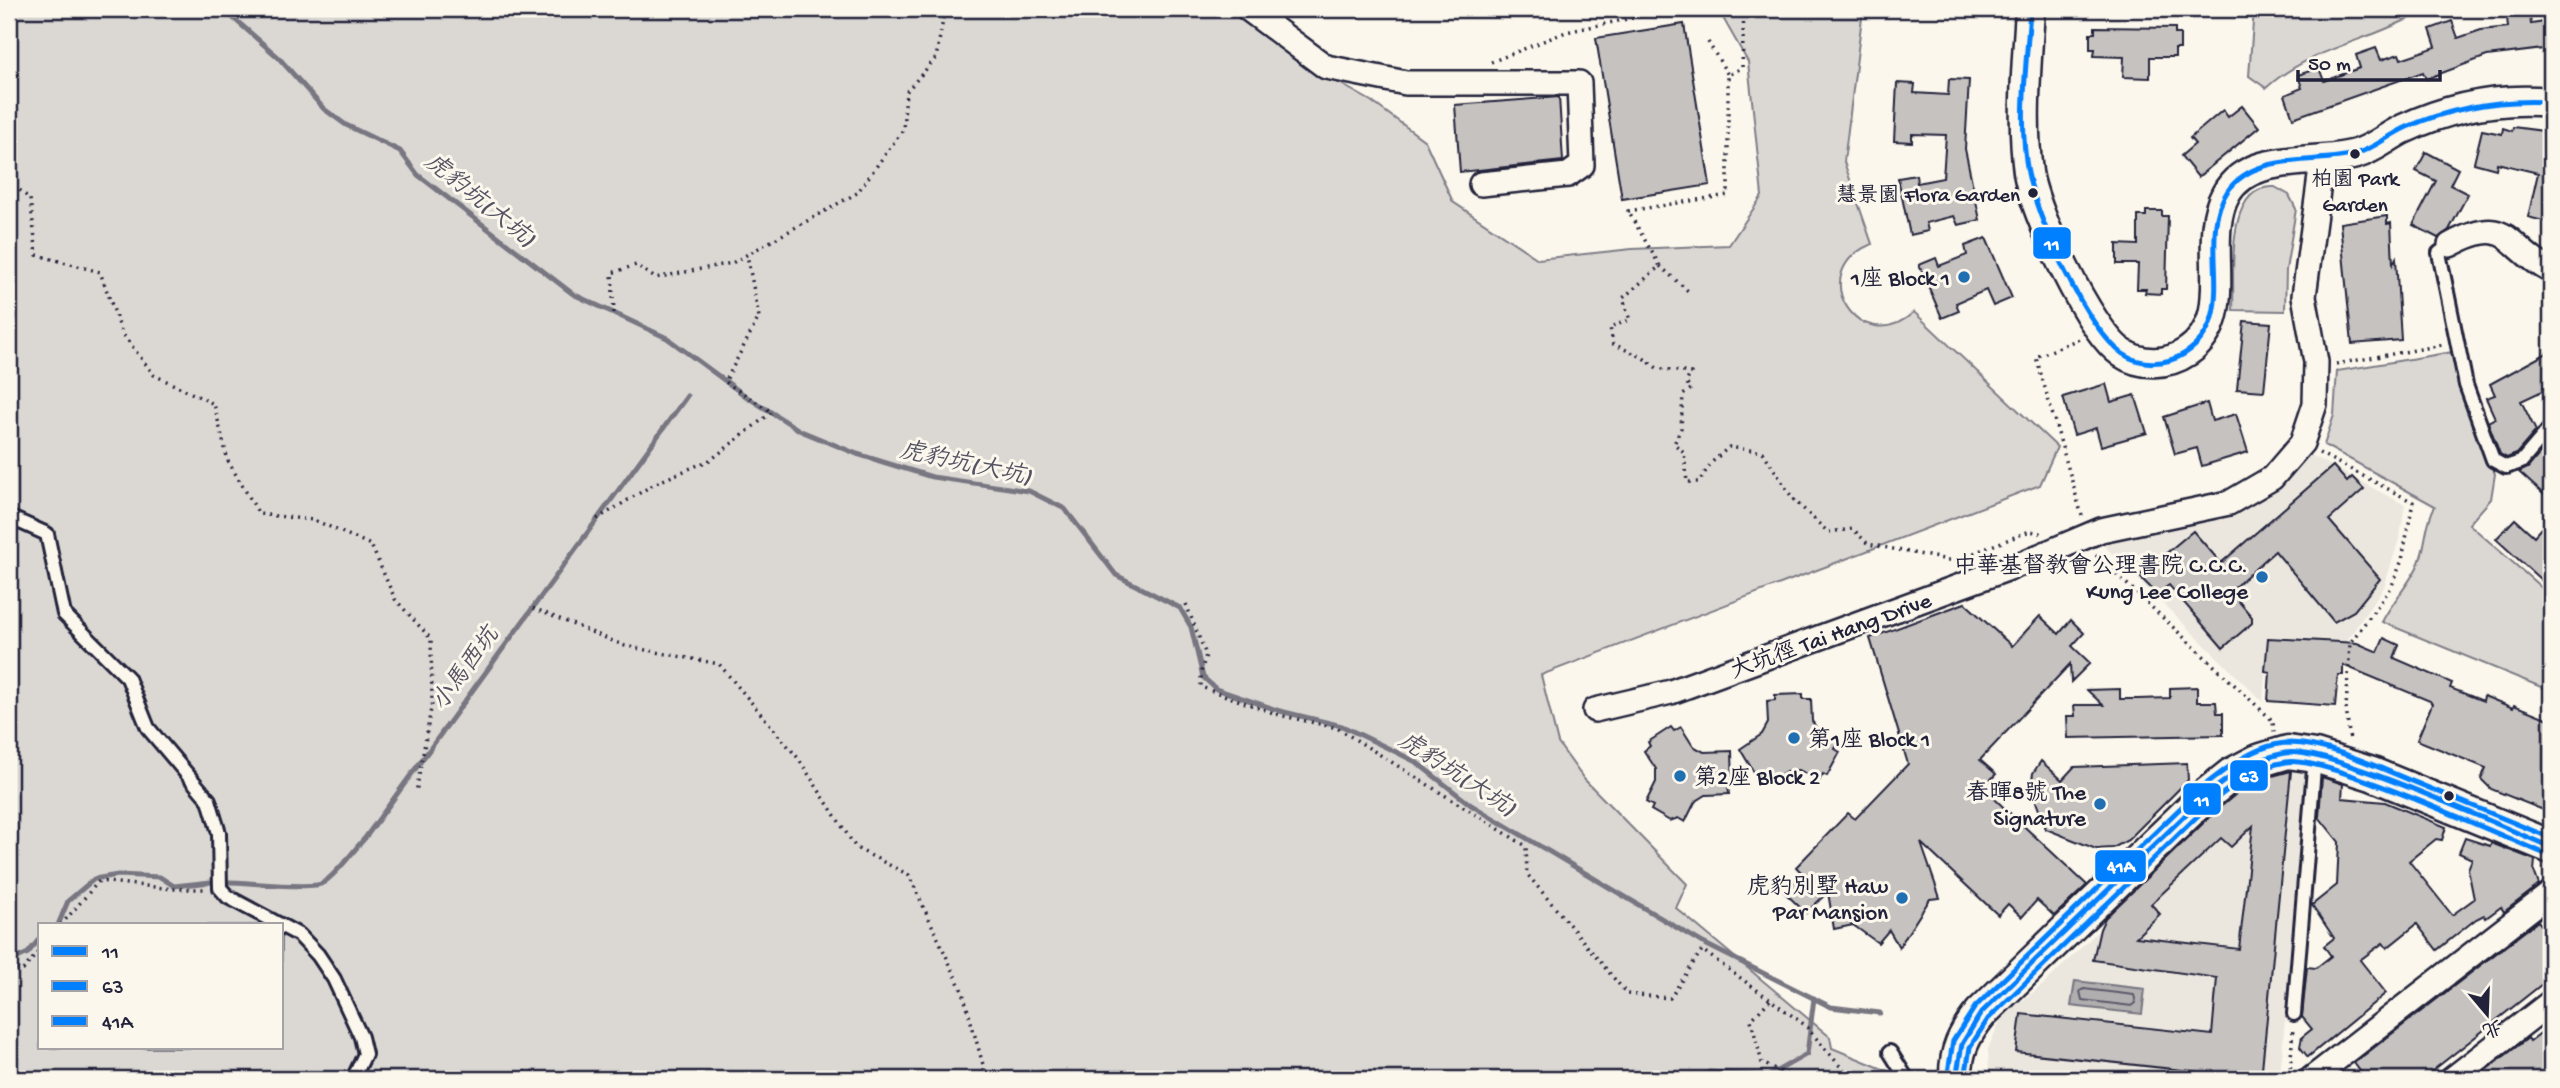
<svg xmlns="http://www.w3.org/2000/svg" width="2560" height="1088" font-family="'Gochi Hand','LXGW WenKai TC',sans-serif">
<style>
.built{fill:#ebe7df}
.green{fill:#dbd8d3;stroke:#7e7d87;stroke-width:2;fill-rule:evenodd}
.water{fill:#b1aeb0;stroke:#787681;stroke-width:2}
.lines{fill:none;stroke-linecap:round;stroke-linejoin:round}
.shore{stroke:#5b5a6a;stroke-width:2}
.stream{stroke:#787681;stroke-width:5}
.building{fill:#c6c2c0;stroke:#22223b;stroke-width:2;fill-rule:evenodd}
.service-casing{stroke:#22223b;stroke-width:18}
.minor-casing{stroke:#22223b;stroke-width:28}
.tertiary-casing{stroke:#22223b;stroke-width:33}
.secondary-casing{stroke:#22223b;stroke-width:37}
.path{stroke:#22223b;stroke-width:3.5;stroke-dasharray:2 5;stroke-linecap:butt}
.service{stroke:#fbf7ec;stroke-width:12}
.minor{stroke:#fbf7ec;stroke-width:23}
.tertiary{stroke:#fbf7ec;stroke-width:28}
.secondary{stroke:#fbf7ec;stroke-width:32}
.bus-1-casing{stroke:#fbf7ec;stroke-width:10}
.bus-2-casing{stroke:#fbf7ec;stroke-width:10}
.bus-3-casing{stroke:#fbf7ec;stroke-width:10}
.bus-1{stroke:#0080ff;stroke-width:5}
.bus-2{stroke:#0080ff;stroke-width:5}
.bus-3{stroke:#0080ff;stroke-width:5}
.bus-dot{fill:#22223b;stroke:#fbf7ec;stroke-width:2.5}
.poi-dot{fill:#1f6fb2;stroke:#fbf7ec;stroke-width:2.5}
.labels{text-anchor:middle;stroke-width:6;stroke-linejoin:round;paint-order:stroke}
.bus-label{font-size:21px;fill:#22223b;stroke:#fbf7ec}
.poi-label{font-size:23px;fill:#22223b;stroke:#fbf7ec;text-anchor:end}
.street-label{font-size:23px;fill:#22223b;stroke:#fbf7ec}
.water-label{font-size:24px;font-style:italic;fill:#545364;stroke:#fbf7ec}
.line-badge{stroke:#fbf7ec;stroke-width:2.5}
.badge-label{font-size:19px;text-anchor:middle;font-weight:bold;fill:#fff}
</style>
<rect width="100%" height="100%" fill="#fbf7ec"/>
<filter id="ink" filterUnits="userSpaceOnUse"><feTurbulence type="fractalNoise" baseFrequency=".0143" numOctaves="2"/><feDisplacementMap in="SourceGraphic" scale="14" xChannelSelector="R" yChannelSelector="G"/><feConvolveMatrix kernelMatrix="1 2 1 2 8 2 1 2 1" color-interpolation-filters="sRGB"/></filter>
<g filter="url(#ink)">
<g class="built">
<polygon points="2307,453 2405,505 2400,536 2384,587 2345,643 2268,638 2263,702 2099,541 2227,516 2275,488"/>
<polygon points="2306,770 2280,1079 1989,1079 1988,1049 2002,1016 2044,984 2100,929 2117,902 2235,791 2274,771"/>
</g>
<g class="green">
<path d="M9 9H1235L1311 67 1371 101 1425 141 1453 202 1538 259 1632 249 1729 245 1762 196 1748 62 1718 9H1863L1844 162 1872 244C1802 272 1861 361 1914 312L2057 447 2040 485 1541 675 1558 743 1584 779 1687 884 1676 908 1830 1037 1832 1048 1907 1079H9ZM40 925H282V1048H40Z"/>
<path d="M2254 9H2430C2412 17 2394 26 2376 33 2336 48 2298 59 2266 88L2249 76Z"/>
<path d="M2275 187 2289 195 2296 209 2286 270 2285 311 2233 310C2235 276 2223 184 2275 187Z"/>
<path d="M2453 352 2469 415 2495 474 2491 499 2469 524 2551 596V691L2382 622C2391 603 2411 582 2418 565 2427 546 2424 525 2435 506L2324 445 2334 415 2337 371Z"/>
</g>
<polygon class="water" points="2075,981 2145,989 2142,1014 2071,1006"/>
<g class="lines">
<polygon class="shore" points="2084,989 2134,995 2136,1003 2132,1006 2082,1000 2080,991"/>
<g class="stream">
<polyline points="223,9 278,57 324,109 346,125 400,151 418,175 573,294 667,338 747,397 801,431 857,454 932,477 1029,491 1065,509 1116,575 1180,608 1191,627 1203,677 1216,689 1280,711 1342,726 1396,752 1416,762 1471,805 1701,942 1831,1007 1880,1013"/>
<path d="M229 882C247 882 313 890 323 883 339 872 352 852 365 838L687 396"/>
<polyline points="58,925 68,901 94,879 118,875 160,877 174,886 211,882"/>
<polyline points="9,962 28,953 40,938"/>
<polyline points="1700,1079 1709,1072 1768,1076 1807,1054 1814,998"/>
</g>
</g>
<g class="building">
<polygon points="2506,9 2529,9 2531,24 2551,21 2551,48 2487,56 2426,79 2423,72 2293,118 2285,95 2302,88 2298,75 2319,68 2324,81 2360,68 2356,55 2376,48 2381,60 2399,54 2401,59 2436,47 2430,29 2452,21 2458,38 2481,30 2508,27"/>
<polygon points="1684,24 1710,185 1622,199 1596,38"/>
<polygon points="2095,27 2175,28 2175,34 2180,34 2180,49 2175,49 2175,57 2150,57 2150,78 2123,77 2124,57 2094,56 2095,49 2090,49 2090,33 2095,33"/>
<polygon points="1949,79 1969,80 1965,149 1980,220 1958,225 1954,216 1926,223 1928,231 1910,235 1898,178 1916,175 1917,183 1943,178 1946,135 1912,134 1912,142 1894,141 1897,83 1915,84 1914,93 1948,95"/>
<polygon points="1559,97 1563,161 1460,172 1455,105"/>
<polygon points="2242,106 2259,127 2198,177 2181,156 2195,144 2190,138 2223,110 2228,117"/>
<polygon points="2513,127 2551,132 2551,223 2528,217 2538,173 2497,163 2496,169 2474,163 2482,130 2502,134 2503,128 2512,131"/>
<polygon points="2426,152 2458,169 2450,185 2468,194 2449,230 2438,238 2413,225 2436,181 2416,171"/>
<polygon points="2146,211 2162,211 2162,216 2168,216 2166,289 2161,289 2161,294 2145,293 2146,289 2137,289 2138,264 2117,264 2117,244 2138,245 2138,216 2146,216"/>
<polygon points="2387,216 2387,224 2391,223 2393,264 2396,258 2401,340 2352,344 2340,223"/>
<polygon points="1986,238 2012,298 1993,306 1986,290 1956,303 1959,311 1942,318 1919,265 1936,258 1939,266 1967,255 1965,246"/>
<polygon points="2244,321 2271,323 2264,391 2237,389"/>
<polygon points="2547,353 2551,363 2551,387 2521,401 2536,431 2516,454 2507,458 2500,454 2488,422 2495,418 2486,398 2495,395 2490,384"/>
<polygon points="2106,384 2111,402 2135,395 2147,433 2101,446 2096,428 2074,435 2063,397"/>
<polygon points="2207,403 2212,421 2236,414 2248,452 2202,466 2197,448 2175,454 2164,417"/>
<polygon points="2551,440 2551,501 2519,472 2528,468"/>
<polygon points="2333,466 2347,482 2352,477 2364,489 2329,520 2380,579 2354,611 2334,622 2275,551 2230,591 2252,617 2252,623 2223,648 2169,585 2157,594 2139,576 2193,531 2221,563"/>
<polygon points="2551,517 2551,589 2496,539 2515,519 2534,536"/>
<polygon points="1965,603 2012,646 2040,616 2059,634 2071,620 2084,633 2072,646 2090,663 2071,682 2070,664 1980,760 1996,774 1983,788 2087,885 2054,916 2037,900 2022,917 2008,904 1998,915 1921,843 1940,898 1930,899 1899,947 1889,930 1878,943 1853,925 1834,929 1828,892 1806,913 1784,892 1802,873 1796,867 1848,813 1855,819 1908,764 1870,638"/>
<polygon points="2268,638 2357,643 2378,652 2384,638 2399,645 2394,658 2452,683 2450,688 2483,701 2484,696 2513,708 2514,705 2551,720 2551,813 2491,789 2481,779 2486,768 2417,740 2432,704 2430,701 2343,665 2343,675 2338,675 2335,706 2268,701 2270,672 2265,671"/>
<polygon points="2197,687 2197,702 2216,702 2217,713 2223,713 2223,735 2068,738 2067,716 2075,716 2074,705 2103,705 2087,690 2120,689 2120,699 2138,699 2170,698 2170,688"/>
<polygon points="1803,694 1803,699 1811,699 1812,721 1819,732 1839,742 1835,749 1840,752 1827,776 1823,774 1819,781 1799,770 1786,771 1767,783 1763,777 1758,779 1740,749 1762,734 1768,723 1767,701 1775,700 1775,695"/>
<polygon points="1671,727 1674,731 1681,727 1693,746 1704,752 1732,751 1733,786 1728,786 1729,794 1706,795 1695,802 1685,822 1678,818 1670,821 1651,810 1653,806 1646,802 1656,782 1656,769 1644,751 1650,746 1648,742"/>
<polygon points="2041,761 2062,780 2074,767 2187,763 2188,780 2128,840 2113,848 2096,849 2046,829 2031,788 2033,773"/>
<path d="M2291 771 2261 1079H2208L2209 1073 2016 1052 2021 1014 2212 1035 2217 978 2093 960 2100 929 2105 918 2218 809 2241 790 2265 778ZM2253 826 2239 949 2136 937 2160 914 2151 904 2221 838 2231 847Z"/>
<polygon points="2322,777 2343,784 2342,798 2385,802 2446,827 2442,840 2436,839 2409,861 2452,915 2474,899 2468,869 2472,859 2459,853 2465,838 2490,846 2491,843 2535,860 2534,871 2539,885 2504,912 2501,907 2486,918 2484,915 2476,919 2437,950 2417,924 2387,948 2383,943 2360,960 2386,993 2308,1057 2300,1047 2302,1037 2312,1029 2302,1017 2307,967 2316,968 2331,956 2324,946 2334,938 2312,905 2337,885 2339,842 2319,817"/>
<polygon points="2538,921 2547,932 2543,936 2551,947 2551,977 2422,1079 2366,1079 2354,1063"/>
<polygon points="2551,1025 2551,1079 2474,1079 2528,1038 2530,1041"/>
</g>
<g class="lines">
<g class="service-casing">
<g id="service">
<polyline points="2450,245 2439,253 2466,385 2493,460 2506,467 2521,462 2551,427"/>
<polyline points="9,517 47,534 64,614 128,678 148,728 209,800 219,833 220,888 228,897 299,935 318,955 334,979 361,1037 365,1054 353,1079"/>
<polyline points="2294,1014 2315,756"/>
<polyline points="1890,1052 1907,1079"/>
</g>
</g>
<g class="minor-casing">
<g id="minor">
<polyline points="1248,9 1326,67 1406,83 1579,83 1582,165 1568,175 1481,184"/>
<path d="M2450 245C2511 212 2504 247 2551 271"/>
<polyline points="1595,710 1671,692 2023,563 2101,530 2229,503 2272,478 2302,443 2315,404 2316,362 2304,296 2322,161"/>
<polyline points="2311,1079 2551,893"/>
<polyline points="2452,1079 2551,1002"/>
</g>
</g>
<g class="tertiary-casing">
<path id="tertiary" d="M2030 9C2027 62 2021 120 2028 172 2034 212 2089 331 2122 353 2141 366 2168 365 2187 352 2240 317 2199 242 2226 194 2250 151 2315 166 2356 154 2374 149 2387 137 2403 129 2450 107 2499 97 2551 102"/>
</g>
<g class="secondary-casing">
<path id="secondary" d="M1956 1079C1955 1052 1964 1034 1981 1013L2206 795 2231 775 2258 761 2288 752 2315 756 2372 774 2551 847"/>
</g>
<g class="path">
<polyline points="1744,9 1742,68 1728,75 1728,195 1628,211 1660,266 1623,298 1630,320 1610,327 1613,344 1642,357 1657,368 1691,373 1686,382 1691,389 1683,395 1681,428 1674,444 1684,452 1687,482 1699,482 1711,463 1729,447 1763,452 1793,499 1828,532 1853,529 1868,544 1953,561 2030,531 2041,533"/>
<polyline points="1828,9 1853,9"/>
<polyline points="1708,42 1728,75"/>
<polyline points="1491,62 1566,32 1675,9"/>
<polyline points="9,181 30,199 37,255 100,272 122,333 154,375 214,404 228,461 259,514 314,520 371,545 395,599 431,639 432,703 416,793"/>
<polyline points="1660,266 1688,291"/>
<polyline points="614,313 612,273 636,265 655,278 732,263 857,193 903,130 906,92 936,58 945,9"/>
<polyline points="2079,339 2036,357 2082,516"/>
<polyline points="2336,364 2443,345"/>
<polyline points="2319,453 2413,502 2402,560 2391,588 2350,643 2346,708 2350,742"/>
<polyline points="597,519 656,483 712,459 772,412 725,382 759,317 747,255"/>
<polyline points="2096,555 2273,721 2274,733"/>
<polyline points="1186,604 1206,655 1201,672 1201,687 1279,715 1337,728 1526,846 1527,874 1627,994 1670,998 1702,950 1805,1025 1851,1079"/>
<polyline points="533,608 625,646 719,664 798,758 856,848 909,875 963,993 987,1079"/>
<polyline points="61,925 99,881 173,889 204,889"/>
<polyline points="9,969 23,970 40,950"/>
<polyline points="1770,1000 1751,1020 1762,1063 1796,1079"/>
<polyline points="9,1066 19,1079"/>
<polyline points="2290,1075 2293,1027"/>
<polyline points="483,1079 530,1071 563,1079"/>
</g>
<use href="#service" class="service"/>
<use href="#minor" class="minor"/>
<use href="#tertiary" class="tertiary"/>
<use href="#secondary" class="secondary"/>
<g class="bus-1-casing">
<g id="bus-1">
<path d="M2030 9C2027 62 2018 120 2028 173 2037 219 2085 327 2123 354 2141 366 2166 365 2184 354 2243 318 2195 241 2227 192 2255 151 2314 165 2355 154 2374 149 2389 135 2407 127 2453 107 2500 99 2551 102"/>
<path d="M1956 1079 1962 1044 1981 1013 2206 795C2230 776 2254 759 2285 753 2325 745 2504 828 2551 847"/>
</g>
</g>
<g class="bus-2-casing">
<path id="bus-2" d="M1965 1079 1970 1047 1988 1019 2212 802C2234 784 2258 766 2286 762 2326 755 2501 836 2548 855"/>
</g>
<g class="bus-3-casing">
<path id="bus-3" d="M1947 1079 1953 1041 1975 1007 2200 789C2224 770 2257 743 2289 743 2330 744 2375 766 2412 781 2459 800 2505 819 2551 838"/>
</g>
<use href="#bus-1" class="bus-1"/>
<use href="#bus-2" class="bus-2"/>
<use href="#bus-3" class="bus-3"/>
</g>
</g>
<g class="bus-dot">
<circle cx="2355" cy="154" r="6"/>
<circle cx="2033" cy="193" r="6"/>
<circle cx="2449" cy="796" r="6"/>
</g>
<g class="poi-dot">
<circle cx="1964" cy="277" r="7"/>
<circle cx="2262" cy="577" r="7"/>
<circle cx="1794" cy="738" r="7"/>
<circle cx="1680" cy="776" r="7"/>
<circle cx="2100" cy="804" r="7"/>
<circle cx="1902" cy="898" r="7"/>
</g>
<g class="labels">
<g class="bus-label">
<text x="2355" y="185">柏園 Park<tspan x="2355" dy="26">Garden</tspan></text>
<text x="2020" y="201" text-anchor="end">慧景園 Flora Garden</text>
</g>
<g class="poi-label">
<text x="1950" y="285">1座 Block 1</text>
<text x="2248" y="572">中華基督教會公理書院 C.C.C.<tspan x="2248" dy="26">Kung Lee College</tspan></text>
<text x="1808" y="746" text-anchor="start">第1座 Block 1</text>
<text x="1694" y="784" text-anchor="start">第2座 Block 2</text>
<text x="2086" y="799">春暉8號 The<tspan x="2086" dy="26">Signature</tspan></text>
<text x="1888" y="893">虎豹別墅 Haw<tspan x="1888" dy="26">Par Mansion</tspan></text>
</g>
<g class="street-label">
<text transform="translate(1830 634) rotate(-20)" y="8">大坑徑 Tai Hang Drive</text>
</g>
<g class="water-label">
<text transform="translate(481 199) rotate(39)" y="8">虎豹坑(大坑)</text>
<text transform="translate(966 462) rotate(12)" y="8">虎豹坑(大坑)</text>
<text transform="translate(464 668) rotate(-54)" y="8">小馬西坑</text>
<text transform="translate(1458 773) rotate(33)" y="8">虎豹坑(大坑)</text>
</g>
</g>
<g class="line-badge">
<rect x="2032" y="226" width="40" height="34" rx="7" fill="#0080ff"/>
<rect x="2229" y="759" width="40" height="33" rx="7" fill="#0080ff"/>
<rect x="2182" y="782" width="40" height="34" rx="7" fill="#0080ff"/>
<rect x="2094" y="849" width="53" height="34" rx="7" fill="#0080ff"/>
</g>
<g class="badge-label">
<text x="2052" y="250">11</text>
<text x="2249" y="782">63</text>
<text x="2202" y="806">11</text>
<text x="2121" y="872">41A</text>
</g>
<rect width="2560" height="1088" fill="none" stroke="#fbf7ec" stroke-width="35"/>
<rect x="18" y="18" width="2525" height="1053" fill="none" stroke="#22223b" stroke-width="2.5" filter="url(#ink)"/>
<rect x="38" y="923" width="245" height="126" fill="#fbf7ec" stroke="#a4a2a5" stroke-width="2"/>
<rect x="52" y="946" width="35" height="10" fill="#0080ff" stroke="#a4a2a5" stroke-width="2"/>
<text x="102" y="958" font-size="21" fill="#22223b">11</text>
<rect x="52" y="981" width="35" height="10" fill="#0080ff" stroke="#a4a2a5" stroke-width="2"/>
<text x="102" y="993" font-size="21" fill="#22223b">63</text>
<rect x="52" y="1016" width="35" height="10" fill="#0080ff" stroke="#a4a2a5" stroke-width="2"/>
<text x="102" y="1028" font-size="21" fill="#22223b">41A</text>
<g transform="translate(2487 1014) rotate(161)" stroke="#fbf7ec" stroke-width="5" paint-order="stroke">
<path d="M0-5L12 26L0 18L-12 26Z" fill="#22223b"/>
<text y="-10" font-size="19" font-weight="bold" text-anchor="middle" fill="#22223b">北</text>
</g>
<path d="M2298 70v10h142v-10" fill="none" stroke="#22223b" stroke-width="3.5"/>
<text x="2308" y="70" font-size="21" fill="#22223b" stroke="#fbf7ec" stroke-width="5" paint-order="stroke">50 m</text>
</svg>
